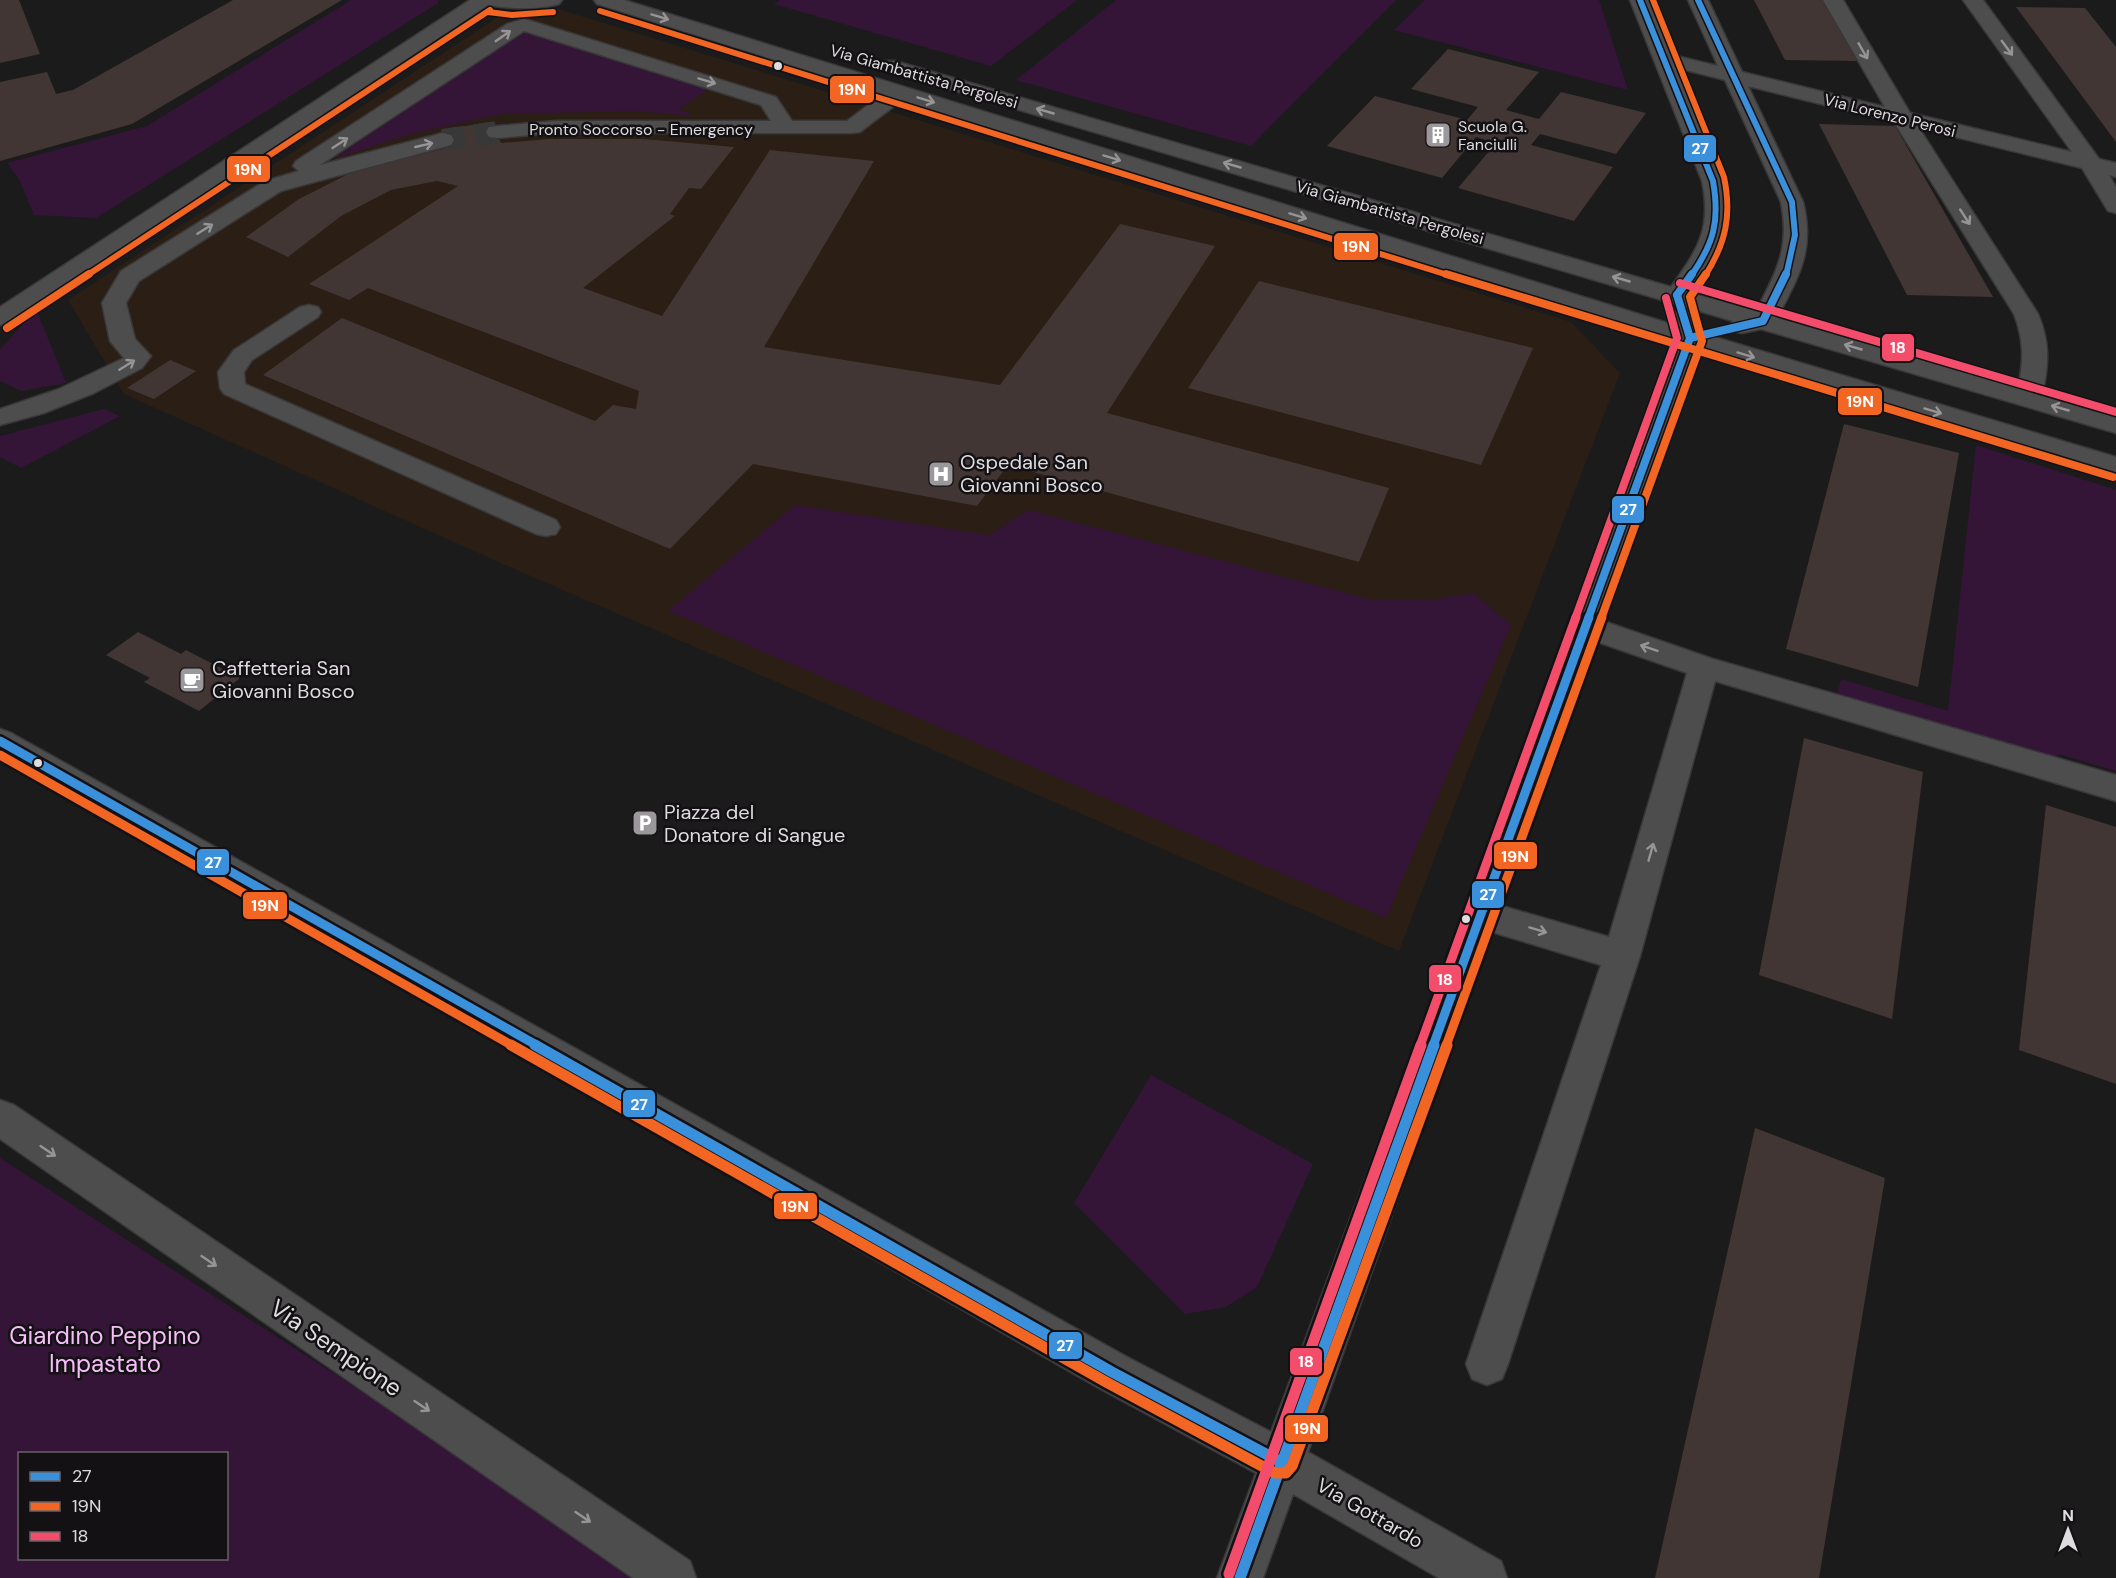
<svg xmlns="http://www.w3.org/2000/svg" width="2116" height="1578" font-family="'DM Sans',sans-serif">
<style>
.medical{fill:#2b1e15}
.green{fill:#341537;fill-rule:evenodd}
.building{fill:#413633}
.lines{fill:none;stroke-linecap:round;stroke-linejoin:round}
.minor-tunnel{stroke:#393839;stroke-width:22;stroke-dasharray:22 10;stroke-linecap:butt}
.minor-casing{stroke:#393839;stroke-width:3}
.minor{fill:#4e4d4e;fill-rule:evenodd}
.bus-1-far3-casing{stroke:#141114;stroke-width:9}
.bus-1-far2-casing{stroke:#141114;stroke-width:11}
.bus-1-far1-casing{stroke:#141114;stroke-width:14}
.bus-1-casing{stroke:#141114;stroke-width:16}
.bus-2-far3-casing{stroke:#141114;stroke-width:9}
.bus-2-far2-casing{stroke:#141114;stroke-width:11}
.bus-2-far1-casing{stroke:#141114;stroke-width:14}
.bus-2-casing{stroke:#141114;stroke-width:16}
.bus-3-far2-casing{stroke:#141114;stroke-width:11}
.bus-3-far1-casing{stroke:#141114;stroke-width:14}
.bus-3-casing{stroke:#141114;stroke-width:16}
.bus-1-far3{stroke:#3a90db;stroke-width:6}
.bus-1-far2{stroke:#3a90db;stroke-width:8}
.bus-1-far1{stroke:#3a90db;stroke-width:9}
.bus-1{stroke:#3a90db;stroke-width:11}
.bus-2-far3{stroke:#f26522;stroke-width:6}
.bus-2-far2{stroke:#f26522;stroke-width:8}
.bus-2-far1{stroke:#f26522;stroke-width:9}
.bus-2{stroke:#f26522;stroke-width:11}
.bus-3-far2{stroke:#f44d6c;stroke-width:8}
.bus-3-far1{stroke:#f44d6c;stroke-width:9}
.bus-3{stroke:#f44d6c;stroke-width:11}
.oneway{stroke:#969496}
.bus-dot{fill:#dedcde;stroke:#141114;stroke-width:2}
.labels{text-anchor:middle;stroke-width:5;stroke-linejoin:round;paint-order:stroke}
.far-street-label{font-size:16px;fill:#dedcde;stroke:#141114}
.far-poi-label{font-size:16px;fill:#dedcde;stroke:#141114;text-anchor:start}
.poi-label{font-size:20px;fill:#dedcde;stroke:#141114;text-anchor:start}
.street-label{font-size:20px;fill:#dedcde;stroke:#141114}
.near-park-label{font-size:24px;fill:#f6bef8;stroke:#141114}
.near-street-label{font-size:24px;fill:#dedcde;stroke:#141114}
.line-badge{stroke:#141114;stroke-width:2}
.badge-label{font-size:16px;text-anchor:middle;font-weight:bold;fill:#fff}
</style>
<rect width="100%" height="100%" fill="#1c1b1c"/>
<polygon class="medical" points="555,8 1571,322 1620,373 1399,951 503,564 124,394 68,300 501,15"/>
<g class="green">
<polygon points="351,0 438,0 438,3 96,218 34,215 19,179 7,163 147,126"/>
<polygon points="780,0 1077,0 991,66 774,4"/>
<polygon points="1116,0 1396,0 1251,146 1016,80"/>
<polygon points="1425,0 1599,0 1628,90 1394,30"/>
<polygon points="538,31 716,84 679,109 695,116 635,111 501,114 411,134 333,159 519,34"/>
<polygon points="36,309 66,383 22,391 0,381 0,350"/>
<polygon points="104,409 120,416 21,468 0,457 0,436"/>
<polygon points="1976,445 2116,490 2116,771 2059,754 2058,762 1837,696 1841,679 1948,711"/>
<polygon points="795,505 989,535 1028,510 1369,599 1437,599 1473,593 1511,625 1386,918 668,611"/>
<polygon points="1151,1075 1313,1164 1257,1287 1226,1307 1185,1314 1074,1203"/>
<path d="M0 1158 650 1578H0ZM20 1454H226V1558H20Z"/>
</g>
<g class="building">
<polygon points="0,0 19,0 40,54 0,63"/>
<polygon points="233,0 342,0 132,124 0,161 0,82 47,72 56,94 73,90"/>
<polygon points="1754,0 1822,0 1857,61 1785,60"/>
<polygon points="2016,7 2085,8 2116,47 2116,142"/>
<polygon points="1448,49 1539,72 1506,110 1539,119 1561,92 1646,113 1616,154 1540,134 1531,145 1613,167 1574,221 1458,188 1496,143 1476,137 1442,178 1327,146 1375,96 1467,120 1478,107 1411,89"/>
<polygon points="491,122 501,143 549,139 644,139 734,147 701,189 689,188 670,214 675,216 583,288 662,316 770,150 874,161 764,347 1000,385 1120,224 1215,246 1107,413 1389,488 1359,562 1008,465 977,506 753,464 670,549 263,375 342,318 595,421 613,405 636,409 639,391 368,288 349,300 309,284 458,186 437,181 391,190 341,216 288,257 246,237 299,199 354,171 447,148 441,130"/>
<polygon points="1819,124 1895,126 1993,297 1907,295"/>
<polygon points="1259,281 1533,348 1481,465 1188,388"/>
<polygon points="170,360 196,371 154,399 127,388"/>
<polygon points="1844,424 1959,453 1918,687 1786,649"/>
<polygon points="138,632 181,654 186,650 240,678 199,711 144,682 150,678 106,655"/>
<polygon points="1804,738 1923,772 1892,1019 1759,975"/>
<polygon points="2046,805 2116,827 2116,1084 2019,1050"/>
<polygon points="1755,1128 1885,1178 1819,1578 1655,1578"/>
</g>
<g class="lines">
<polyline class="minor-tunnel" points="443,140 497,132"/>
<g class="minor-casing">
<g id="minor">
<path d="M470 0H562L559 4C536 10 511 9 488 5L9 323 0 325V307Z"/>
<path d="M594 0H624L1674 325 1672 317 1675 312 1684 310 1693 312 1701 333 2116 457V475L1699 349 1603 621 1713 659 2116 775V801L1715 681 1640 956 1508 1364 1502 1379 1487 1385 1472 1379 1466 1364 1601 965 1492 932 1308 1452 1501 1561 1507 1578H1439L1293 1494 1263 1578H1217L1256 1473 1097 1387 0 756V729L11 733 1127 1357 1271 1432 1676 342 902 100 860 132 852 133H556L497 138 489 137 486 132 489 127 497 126 556 121H771L761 105 524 31 320 165 443 133 451 135 454 140 451 145 281 191 139 281 126 303 135 339 151 356 142 368 94 393 44 413 0 425V409L59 389 124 358 110 341 102 303 121 271 265 181 299 171 293 166 296 161 507 24 524 19 531 21 776 97 792 121H847L883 94 597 4ZM1595 641 1687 673 1609 937 1502 906Z"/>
<path d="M1630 0H1650L1672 55 1718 66 1688 0H1708L1742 72 1885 107 1823 0H1843L1910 113 2072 152 1963 0H1983L2099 159 2116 163V177L2109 175 2116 187V213L2108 211 2082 168 1919 128 2038 314C2050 342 2049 365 2042 395L2116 416V433L1761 329 1742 333 1733 331 1730 326 1733 321 881 69 878 65 881 61H895L1671 287C1698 249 1712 229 1702 181ZM1678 68 1725 80 1781 202C1790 247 1777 272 1756 311L1691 293C1705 273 1723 253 1728 229 1737 188 1694 108 1678 68ZM1748 86 1894 122 2014 314C2024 340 2024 361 2018 388L1777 318C1799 276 1815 250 1803 202Z"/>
<polygon points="309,305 318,307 321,312 318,317 252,360 244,372 245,384 556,520 560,527 556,534 546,536 536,534 224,394 220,388 218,372 234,350 300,307"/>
<polygon points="0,1100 14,1105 690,1561 696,1578 633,1578 0,1139"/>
</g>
</g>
<use href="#minor" class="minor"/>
<g class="bus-1-far3-casing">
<g id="bus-1-far3">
<path d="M1640 0 1713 181C1720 221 1714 243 1691 276"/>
<polyline points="1698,0 1792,202 1795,235 1786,276"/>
</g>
</g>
<g class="bus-1-far2-casing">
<g id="bus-1-far2">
<polyline points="1677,295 1692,274"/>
<polyline points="1690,338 1763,321 1786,274"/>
<polyline points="1588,619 1690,338 1677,295"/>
</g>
</g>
<g class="bus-1-far1-casing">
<g id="bus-1-far1">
<polyline points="0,741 538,1046"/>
<polyline points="1433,1046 1589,617"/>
</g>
</g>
<g class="bus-1-casing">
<g id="bus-1">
<polyline points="535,1045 1112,1372 1281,1462"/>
<polyline points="1240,1578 1434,1045"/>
</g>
</g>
<g class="bus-2-far3-casing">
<g id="bus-2-far3">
<path d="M1653 0 1724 177C1732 215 1726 243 1705 276"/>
<polyline points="600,11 1451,276"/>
<polyline points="488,12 512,15 553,12"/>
<polyline points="86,276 490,10"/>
</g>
</g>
<g class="bus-2-far2-casing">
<g id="bus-2-far2">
<polyline points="1446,274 2113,477"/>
<polyline points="7,328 89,274"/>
<polyline points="1601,619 1702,341 1690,297 1706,274"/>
</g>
</g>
<g class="bus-2-far1-casing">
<g id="bus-2-far1">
<polyline points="0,755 513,1046"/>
<polyline points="1446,1046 1602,617"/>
</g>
</g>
<g class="bus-2-casing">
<polyline id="bus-2" points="511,1045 1106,1382 1275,1473 1286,1473 1292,1466 1447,1045"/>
</g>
<g class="bus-3-far2-casing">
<g id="bus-3-far2">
<polyline points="1680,283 2116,412"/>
<polyline points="1575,619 1677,338 1666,298"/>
</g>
</g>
<g class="bus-3-far1-casing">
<polyline id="bus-3-far1" points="1420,1046 1576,617"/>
</g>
<g class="bus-3-casing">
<polyline id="bus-3" points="1229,1574 1421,1045"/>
</g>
<use href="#bus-1-far3" class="bus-1-far3"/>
<use href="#bus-1-far2" class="bus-1-far2"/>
<use href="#bus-1-far1" class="bus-1-far1"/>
<use href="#bus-1" class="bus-1"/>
<use href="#bus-2-far3" class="bus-2-far3"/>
<use href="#bus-2-far2" class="bus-2-far2"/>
<use href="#bus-2-far1" class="bus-2-far1"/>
<use href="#bus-2" class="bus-2"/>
<use href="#bus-3-far2" class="bus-3-far2"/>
<use href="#bus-3-far1" class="bus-3-far1"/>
<use href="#bus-3" class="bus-3"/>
</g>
<defs><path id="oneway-shaft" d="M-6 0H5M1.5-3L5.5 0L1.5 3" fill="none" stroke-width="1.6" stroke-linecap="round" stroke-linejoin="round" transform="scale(1.5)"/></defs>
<g class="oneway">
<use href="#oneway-shaft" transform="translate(660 17) rotate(17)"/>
<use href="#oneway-shaft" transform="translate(503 36) rotate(-35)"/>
<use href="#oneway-shaft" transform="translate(2007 48) rotate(54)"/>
<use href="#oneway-shaft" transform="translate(1863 51) rotate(60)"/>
<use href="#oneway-shaft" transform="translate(707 81) rotate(17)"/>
<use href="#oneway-shaft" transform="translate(926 100) rotate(17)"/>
<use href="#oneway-shaft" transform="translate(1045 111) rotate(-164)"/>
<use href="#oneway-shaft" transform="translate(340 143) rotate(-33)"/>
<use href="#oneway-shaft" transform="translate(424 145) rotate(-13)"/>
<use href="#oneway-shaft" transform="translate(1112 158) rotate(17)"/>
<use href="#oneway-shaft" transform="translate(1232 165) rotate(-164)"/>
<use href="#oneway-shaft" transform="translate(1298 216) rotate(17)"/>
<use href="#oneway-shaft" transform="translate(1965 217) rotate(57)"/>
<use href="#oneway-shaft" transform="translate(205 229) rotate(-32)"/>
<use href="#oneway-shaft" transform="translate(1621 279) rotate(-164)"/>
<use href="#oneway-shaft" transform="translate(1853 347) rotate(-164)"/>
<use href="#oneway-shaft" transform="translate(1746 355) rotate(17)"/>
<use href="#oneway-shaft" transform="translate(127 365) rotate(-32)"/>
<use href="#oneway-shaft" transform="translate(2060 408) rotate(-164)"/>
<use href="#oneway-shaft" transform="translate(1933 411) rotate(17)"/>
<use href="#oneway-shaft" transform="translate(1649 648) rotate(-161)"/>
<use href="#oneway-shaft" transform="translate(1651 852) rotate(-74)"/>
<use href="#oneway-shaft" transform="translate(1538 930) rotate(17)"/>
<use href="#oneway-shaft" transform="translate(48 1151) rotate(34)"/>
<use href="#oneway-shaft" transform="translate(209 1261) rotate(34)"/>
<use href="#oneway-shaft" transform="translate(422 1406) rotate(34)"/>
<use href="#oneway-shaft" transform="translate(583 1517) rotate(34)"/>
</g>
<defs>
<g id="building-square" transform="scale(1.35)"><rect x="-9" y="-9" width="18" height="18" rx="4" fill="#9a989a" stroke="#141114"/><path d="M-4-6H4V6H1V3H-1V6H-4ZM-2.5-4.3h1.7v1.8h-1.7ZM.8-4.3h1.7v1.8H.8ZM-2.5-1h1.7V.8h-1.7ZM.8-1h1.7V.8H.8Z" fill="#fff"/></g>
<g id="hospital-square" transform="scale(1.35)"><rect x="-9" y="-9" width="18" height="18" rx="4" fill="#9a989a" stroke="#141114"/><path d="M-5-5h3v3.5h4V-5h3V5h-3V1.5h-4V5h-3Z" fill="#fff"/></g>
<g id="cafe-square" transform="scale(1.35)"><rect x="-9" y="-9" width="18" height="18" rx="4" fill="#9a989a" stroke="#141114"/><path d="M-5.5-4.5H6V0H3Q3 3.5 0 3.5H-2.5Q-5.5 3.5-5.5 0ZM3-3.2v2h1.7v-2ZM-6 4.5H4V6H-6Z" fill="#fff"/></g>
<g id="parking-square" transform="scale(1.35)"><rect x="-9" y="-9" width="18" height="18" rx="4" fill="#9a989a" stroke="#141114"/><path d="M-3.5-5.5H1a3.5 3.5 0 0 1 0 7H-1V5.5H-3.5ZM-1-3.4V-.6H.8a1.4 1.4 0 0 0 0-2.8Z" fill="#fff"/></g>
</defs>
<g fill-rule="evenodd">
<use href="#building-square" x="1438" y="135"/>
<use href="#hospital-square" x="941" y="474"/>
<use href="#cafe-square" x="192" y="680"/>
<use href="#parking-square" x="645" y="823"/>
</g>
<g class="bus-dot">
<circle cx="778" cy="66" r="5"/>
<circle cx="38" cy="763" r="5"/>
<circle cx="1466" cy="919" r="5"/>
</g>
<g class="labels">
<g class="far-street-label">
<text transform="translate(924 76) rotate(16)" y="6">Via Giambattista Pergolesi</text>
<text transform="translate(1890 115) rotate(14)" y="6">Via Lorenzo Perosi</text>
<text x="641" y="135">Pronto Soccorso - Emergency</text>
<text transform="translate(1390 212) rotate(16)" y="6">Via Giambattista Pergolesi</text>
</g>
<g class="far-poi-label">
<text x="1458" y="132">Scuola G.<tspan x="1458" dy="18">Fanciulli</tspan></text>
</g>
<g class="poi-label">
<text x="960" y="469">Ospedale San<tspan x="960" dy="23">Giovanni Bosco</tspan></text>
<text x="212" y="675">Caffetteria San<tspan x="212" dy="23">Giovanni Bosco</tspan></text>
<text x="664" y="819">Piazza del<tspan x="664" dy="23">Donatore di Sangue</tspan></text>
</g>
<g class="street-label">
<text transform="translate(1370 1513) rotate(30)" y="7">Via Gottardo</text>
</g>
<g class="near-park-label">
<text x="105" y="1344">Giardino Peppino<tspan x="105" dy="28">Impastato</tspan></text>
</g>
<g class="near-street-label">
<text transform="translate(336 1348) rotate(34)" y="8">Via Sempione</text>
</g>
</g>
<g class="line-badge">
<rect x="829" y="75" width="46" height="29" rx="6" fill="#f26522"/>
<rect x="1683" y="134" width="34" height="29" rx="6" fill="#3a90db"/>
<rect x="226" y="155" width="45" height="28" rx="6" fill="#f26522"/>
<rect x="1333" y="232" width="46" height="29" rx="6" fill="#f26522"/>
<rect x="1881" y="333" width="34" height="29" rx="6" fill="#f44d6c"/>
<rect x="1837" y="387" width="46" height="29" rx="6" fill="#f26522"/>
<rect x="1611" y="495" width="34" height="29" rx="6" fill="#3a90db"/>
<rect x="1493" y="841" width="45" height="29" rx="6" fill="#f26522"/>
<rect x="196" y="848" width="34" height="28" rx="6" fill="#3a90db"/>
<rect x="1471" y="880" width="34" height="29" rx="6" fill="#3a90db"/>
<rect x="242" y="891" width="46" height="29" rx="6" fill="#f26522"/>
<rect x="1428" y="964" width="34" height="29" rx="6" fill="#f44d6c"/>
<rect x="622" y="1089" width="34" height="29" rx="6" fill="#3a90db"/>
<rect x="773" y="1192" width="45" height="28" rx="6" fill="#f26522"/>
<rect x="1048" y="1331" width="35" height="29" rx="6" fill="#3a90db"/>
<rect x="1289" y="1347" width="34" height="29" rx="6" fill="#f44d6c"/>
<rect x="1284" y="1414" width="45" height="29" rx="6" fill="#f26522"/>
</g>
<g class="badge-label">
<text x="852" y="95">19N</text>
<text x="1700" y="154">27</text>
<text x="248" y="175">19N</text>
<text x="1356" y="252">19N</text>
<text x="1898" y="353">18</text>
<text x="1860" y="407">19N</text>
<text x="1628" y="515">27</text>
<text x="1515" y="862">19N</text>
<text x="213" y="868">27</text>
<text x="1488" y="900">27</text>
<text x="265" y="911">19N</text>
<text x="1445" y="985">18</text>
<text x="639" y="1110">27</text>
<text x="795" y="1212">19N</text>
<text x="1065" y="1351">27</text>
<text x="1306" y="1367">18</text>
<text x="1307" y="1434">19N</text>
</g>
<rect x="18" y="1452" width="210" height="108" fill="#141114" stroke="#656265" stroke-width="1.5"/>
<rect x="30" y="1472" width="30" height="9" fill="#3a90db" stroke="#656265" stroke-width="1.5"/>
<text x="72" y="1482" font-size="18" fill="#dedcde">27</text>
<rect x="30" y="1502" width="30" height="9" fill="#f26522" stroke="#656265" stroke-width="1.5"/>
<text x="72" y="1512" font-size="18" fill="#dedcde">19N</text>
<rect x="30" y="1532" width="30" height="9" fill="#f44d6c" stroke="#656265" stroke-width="1.5"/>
<text x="72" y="1542" font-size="18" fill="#dedcde">18</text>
<g transform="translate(2068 1530)" stroke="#141114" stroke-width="4.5" paint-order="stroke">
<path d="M0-4.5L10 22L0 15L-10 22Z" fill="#dedcde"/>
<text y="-9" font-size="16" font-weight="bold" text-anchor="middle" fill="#dedcde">N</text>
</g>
</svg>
